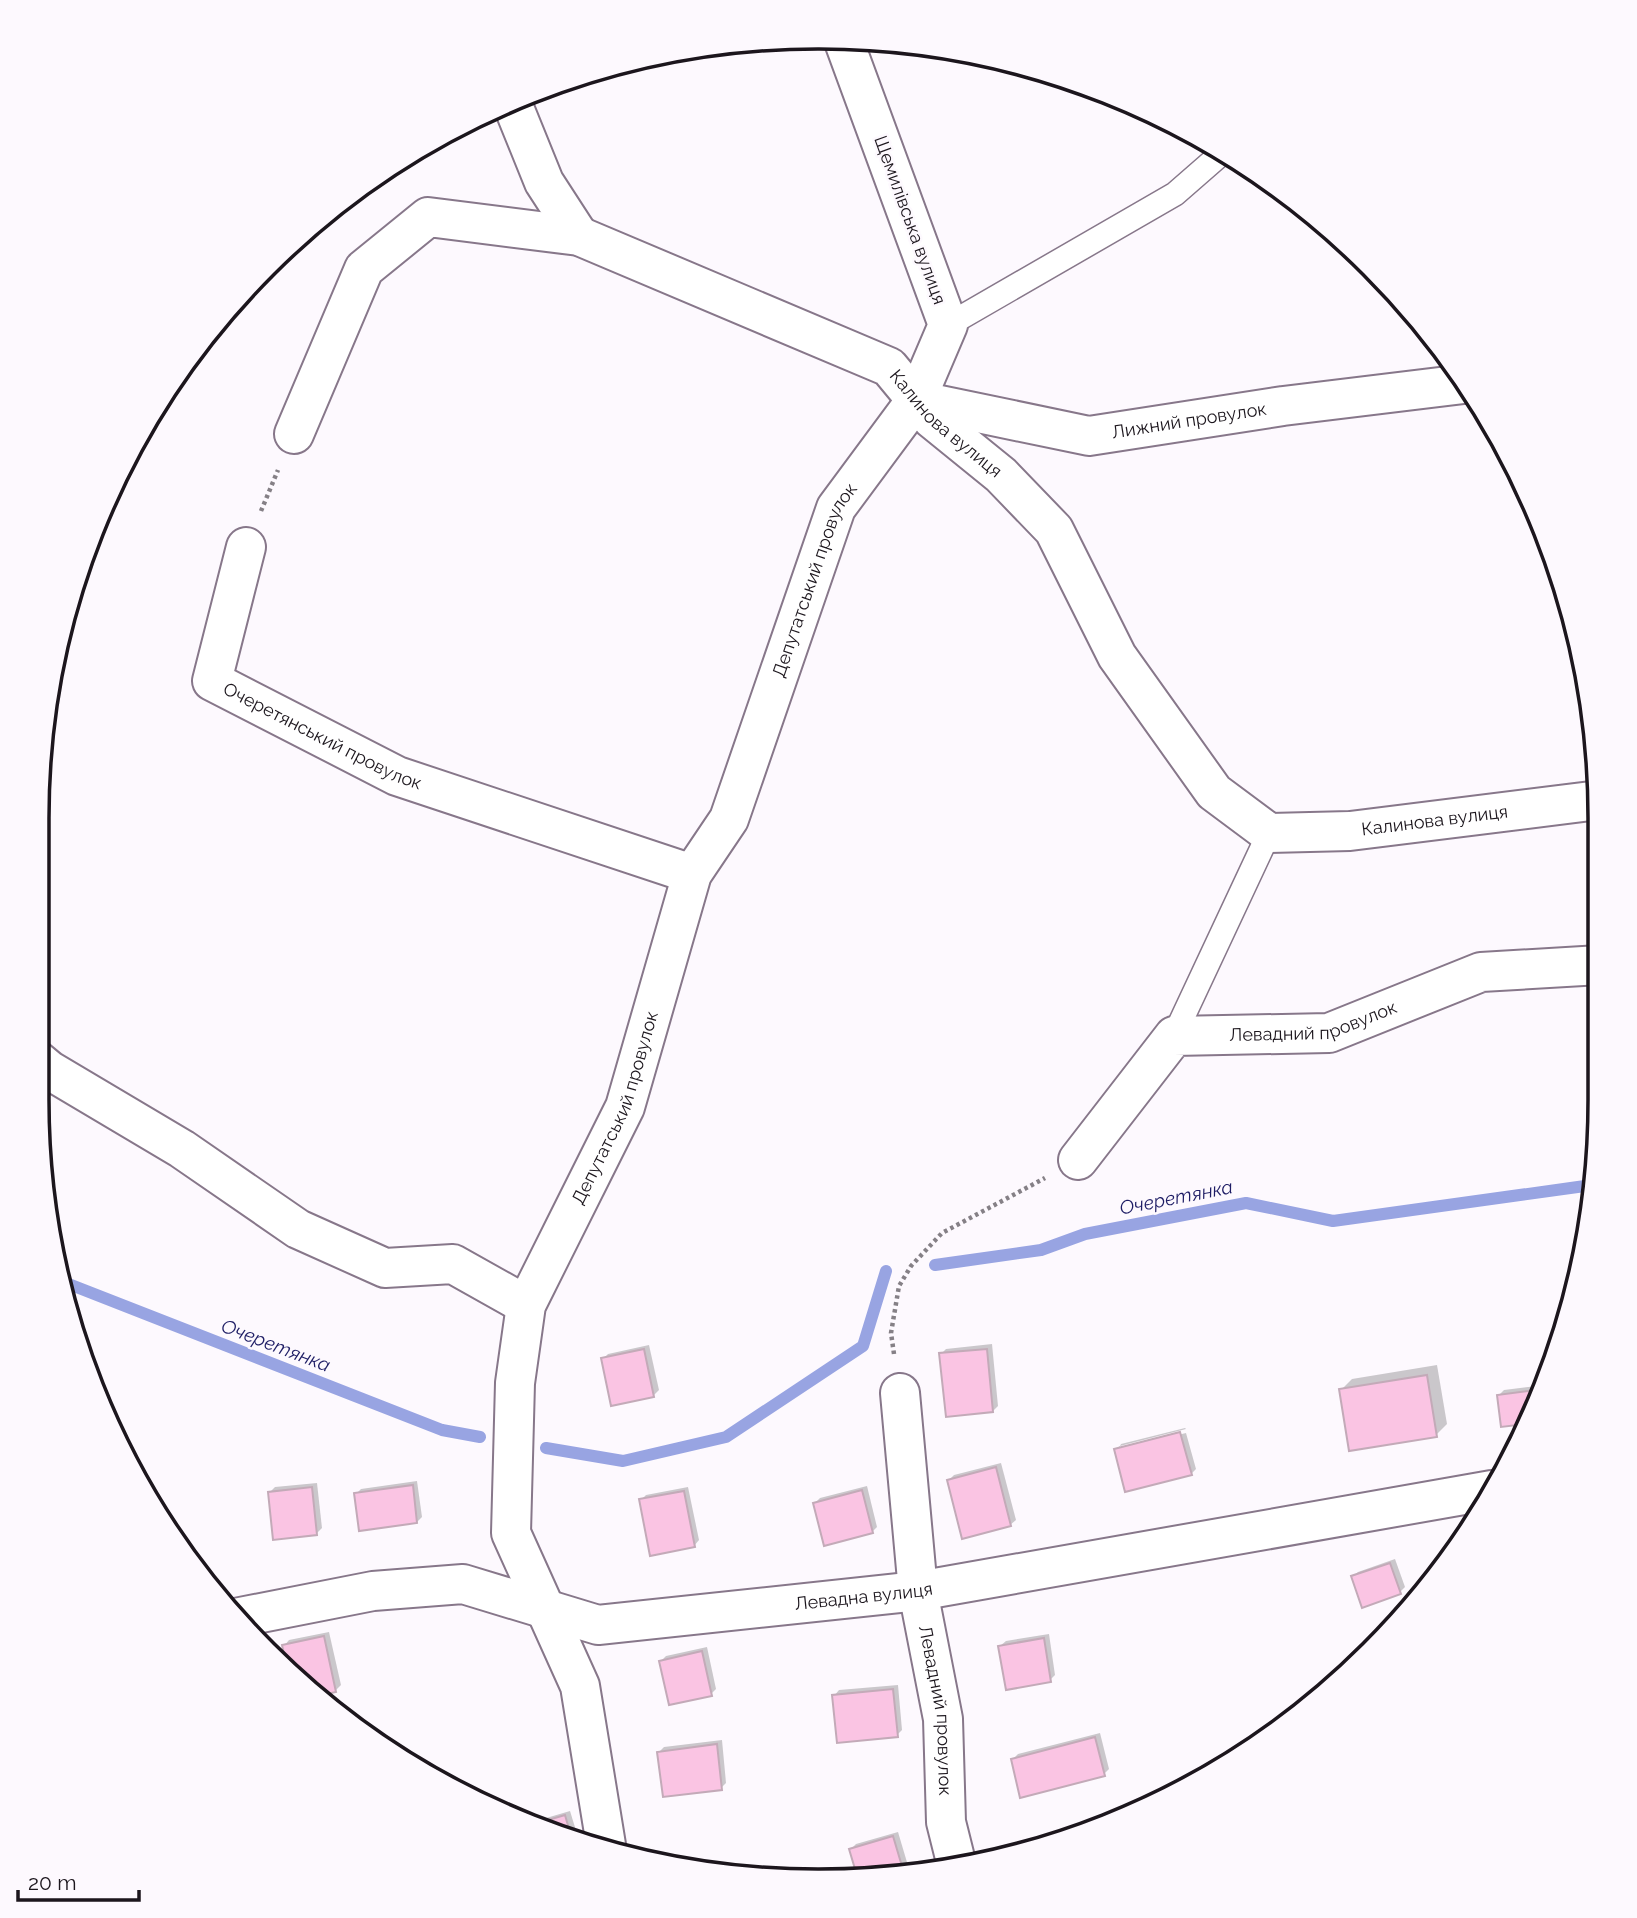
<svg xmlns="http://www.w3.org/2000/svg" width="1637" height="1918" font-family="Raleway,sans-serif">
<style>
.shadow{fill:#0003}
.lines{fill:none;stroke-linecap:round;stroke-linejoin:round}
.stream{stroke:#98a4e2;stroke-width:12}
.building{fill:#fac4e3;stroke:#c3aab8;stroke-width:2}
.service-casing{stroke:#87778a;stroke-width:26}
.minor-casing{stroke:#87778a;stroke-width:42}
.path{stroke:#858086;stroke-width:4.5;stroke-dasharray:3.5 3.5;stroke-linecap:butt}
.service{stroke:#fff;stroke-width:23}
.minor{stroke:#fff;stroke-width:38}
.labels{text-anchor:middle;stroke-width:5;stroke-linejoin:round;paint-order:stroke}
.street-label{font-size:18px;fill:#1c161d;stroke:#fdf9fe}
.water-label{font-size:19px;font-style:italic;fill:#1d1c64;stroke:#fdf9fe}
.rim{fill:none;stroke:#1c161d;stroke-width:3.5}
</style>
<rect width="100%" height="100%" fill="#fdf9fe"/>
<g class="shadow">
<polygon points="992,1344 998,1406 993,1411 941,1354 946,1349"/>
<polygon points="649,1345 659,1390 654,1395 603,1359 608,1354"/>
<polygon points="1437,1365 1447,1424 1436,1435 1341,1390 1352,1379"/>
<polygon points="1545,1385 1541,1398 1528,1422 1503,1425 1499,1395 1504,1390"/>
<polygon points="1185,1428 1186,1429 1120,1446 1121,1444"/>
<polygon points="1186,1433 1196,1469 1191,1474 1116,1449 1120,1446 1120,1449"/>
<polygon points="1001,1463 1016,1520 1010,1525 949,1480 954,1475"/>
<polygon points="417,1481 422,1517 417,1522 356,1494 361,1489"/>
<polygon points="317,1483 322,1528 317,1533 270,1492 275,1487"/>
<polygon points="867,1486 877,1527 872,1532 815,1503 820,1498"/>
<polygon points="688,1487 699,1540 694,1546 641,1500 646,1495"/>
<polygon points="169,1523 178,1523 178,1537"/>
<polygon points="1395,1559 1405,1587 1400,1592 1353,1577 1358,1572"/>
<polygon points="329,1632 341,1685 336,1690 284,1646 289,1640"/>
<polygon points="1049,1634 1055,1675 1050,1680 1000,1646 1006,1641"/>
<polygon points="707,1647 716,1689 711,1694 661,1661 666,1656"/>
<polygon points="898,1685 902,1730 897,1735 834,1696 839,1690"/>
<polygon points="1100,1733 1109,1769 1104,1774 1013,1759 1018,1754"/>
<polygon points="722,1740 726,1783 721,1788 659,1752 664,1747"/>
<polygon points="570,1811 578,1837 532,1825 536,1821"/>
<polygon points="898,1832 909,1869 905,1873 870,1880 860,1879 851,1849 856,1844"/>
</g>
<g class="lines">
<g class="stream">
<polyline points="935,1265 1041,1250 1085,1234 1246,1203 1333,1221 1592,1185"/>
<polyline points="61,1281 442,1430 480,1437"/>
<polyline points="546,1448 623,1461 726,1437 863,1346 886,1271"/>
</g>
</g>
<g class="building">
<polygon points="644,1349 654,1397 611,1406 601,1358"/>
<polygon points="987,1349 993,1412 946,1417 939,1353"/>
<polygon points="1427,1375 1437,1437 1349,1451 1339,1389"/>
<polygon points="1544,1389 1541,1398 1527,1424 1501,1427 1497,1395"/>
<polygon points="1180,1432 1192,1475 1125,1492 1114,1449"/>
<polygon points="996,1467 1011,1526 962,1539 947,1480"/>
<polygon points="413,1485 417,1523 359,1531 354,1493"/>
<polygon points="312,1487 317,1535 273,1540 268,1492"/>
<polygon points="862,1490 873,1533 824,1546 813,1503"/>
<polygon points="684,1491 695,1547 650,1556 639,1499"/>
<polygon points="1390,1563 1401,1594 1362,1608 1351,1576"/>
<polygon points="324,1636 336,1692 322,1695 286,1664 282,1645"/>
<polygon points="1044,1638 1051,1682 1006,1690 998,1646"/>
<polygon points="702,1651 712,1696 669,1705 659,1661"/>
<polygon points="893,1689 898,1737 837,1743 832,1695"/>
<polygon points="1095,1737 1105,1776 1020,1798 1011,1759"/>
<polygon points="717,1744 722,1790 663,1797 657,1752"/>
<polygon points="565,1815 571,1836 531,1825"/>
<polygon points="893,1836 904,1873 870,1880 858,1879 849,1849"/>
</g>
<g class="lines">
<g class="service-casing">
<g id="service">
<polyline points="948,325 1175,194 1222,153"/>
<polyline points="1174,1036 1269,833"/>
</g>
</g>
<g class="minor-casing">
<g id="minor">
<polyline points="512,103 544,182 579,236"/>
<path id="s1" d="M916 400 1089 436 1283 406 1464 384"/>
<path id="s2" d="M294 434 364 269 428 217 579 236 889 367 932 419 1001 475 1054 530 1117 656 1214 792 1269 833 1350 831 1599 800"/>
<path id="s3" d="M246 547 212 681 397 776 692 874"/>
<polyline points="37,1060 49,1070 182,1149 298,1229 385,1268 453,1264 526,1305"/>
<path id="s4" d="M1078 1160 1174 1036 1329 1033 1481 972 1600 965"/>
<path id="s5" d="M900 1393 918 1591 943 1719 946 1822 956 1862"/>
<path id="s6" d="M235 1618 373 1591 463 1584 598 1625 918 1591 1492 1490"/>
<path id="s7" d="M606 1845 580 1686 511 1533 515 1383 526 1305 625 1107 692 874 729 819 836 508 916 400 948 325 843 39"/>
</g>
</g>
<g class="path">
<polyline points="261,511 278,470"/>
<polyline points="894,1354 891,1333 899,1286 911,1266 942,1233 1045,1178"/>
</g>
<use href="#service" class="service"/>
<use href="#minor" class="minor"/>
</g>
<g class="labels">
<g class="street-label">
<text transform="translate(910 220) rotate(70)" y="6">Щемилівська вулиця</text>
<text dy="6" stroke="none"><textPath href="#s1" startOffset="278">Лижний провулок</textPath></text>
<text dy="6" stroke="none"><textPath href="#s2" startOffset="831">Калинова вулиця</textPath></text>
<text dy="6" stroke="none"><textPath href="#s7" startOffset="1342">Депутатський провулок</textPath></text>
<text dy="6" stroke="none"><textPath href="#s3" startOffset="262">Очеретянський провулок</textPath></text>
<text dy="6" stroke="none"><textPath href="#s2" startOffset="1526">Калинова вулиця</textPath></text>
<text dy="6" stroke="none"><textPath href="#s4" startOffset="298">Левадний провулок</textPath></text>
<text dy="6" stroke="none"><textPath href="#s7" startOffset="775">Депутатський провулок</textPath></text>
<text dy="6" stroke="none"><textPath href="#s6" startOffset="639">Левадна вулиця</textPath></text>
<text dy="6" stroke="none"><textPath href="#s5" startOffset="320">Левадний провулок</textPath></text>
</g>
<g class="water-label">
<text transform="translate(1176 1197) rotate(-11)" y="7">Очеретянка</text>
<text transform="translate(276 1345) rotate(21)" y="7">Очеретянка</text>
</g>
</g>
<path d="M0 0H1637V1918H0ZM818 49H819A769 769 0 0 1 1588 818V1100A769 769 0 0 1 819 1869H818A769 769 0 0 1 49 1100V818A769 769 0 0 1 818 49Z" fill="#fdf9fe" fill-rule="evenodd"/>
<path class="rim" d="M818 49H819A769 769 0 0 1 1588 818V1100A769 769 0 0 1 819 1869H818A769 769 0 0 1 49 1100V818A769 769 0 0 1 818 49Z"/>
<path d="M18 1890v10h121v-10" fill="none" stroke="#1c161d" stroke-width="3.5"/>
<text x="28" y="1890" font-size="21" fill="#1c161d" stroke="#fdf9fe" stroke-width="5" paint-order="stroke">20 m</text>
</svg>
